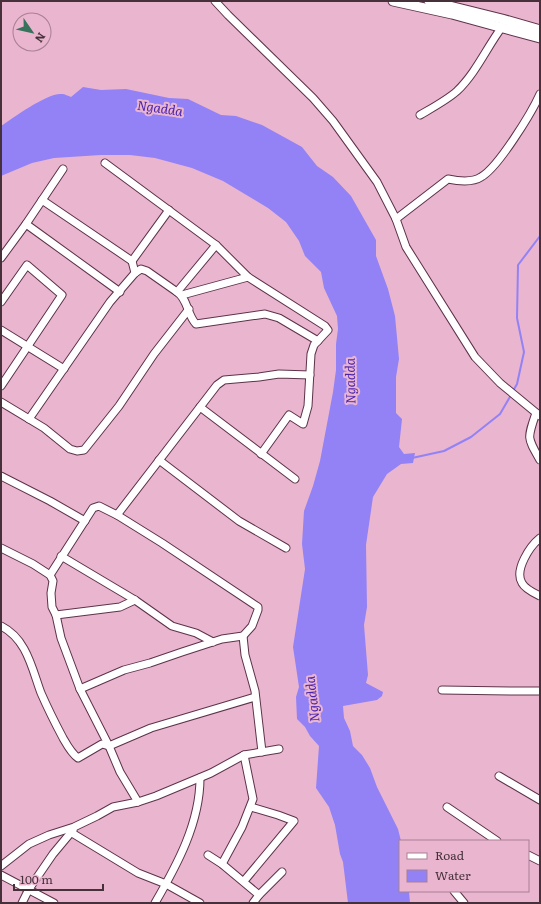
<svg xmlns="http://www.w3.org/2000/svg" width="541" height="904" font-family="Literata,serif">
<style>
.water{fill:#9282f6}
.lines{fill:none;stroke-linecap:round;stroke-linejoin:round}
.stream{stroke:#9282f6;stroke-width:2}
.minor-casing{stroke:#5d324a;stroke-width:9}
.secondary-casing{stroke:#5d324a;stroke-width:11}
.minor{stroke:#fff;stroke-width:7}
.secondary{stroke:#fff;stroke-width:9}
.labels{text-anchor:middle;stroke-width:4;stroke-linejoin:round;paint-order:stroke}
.water-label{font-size:13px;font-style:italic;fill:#4c24ac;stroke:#eab5cf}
</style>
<rect width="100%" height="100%" fill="#eab5cf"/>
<path class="water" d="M83 87 101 90 126 89 169 98 188 99 221 115 236 116 262 125 302 147 317 166 333 177 351 196 376 240V256L388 289 395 316 399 359 396 377V413L402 419 399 447 404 454 415 453 413 463 401 464 387 474 373 497 366 545 367 607 364 625 368 675 366 683 383 692 382 696 377 700 343 706 344 718 350 731 353 746 362 755 370 768 377 787 398 829 401 841H400V891H409L410 903H348L343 862 340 854 335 825 329 807 316 788 319 746 310 736 305 727 297 719 296 697 299 687 293 647 305 569 302 544 304 511 313 486 320 461 333 392 336 370V344L338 329 337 316 324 288 321 272 305 256 299 241 286 222 268 208 223 181 192 168 155 158 130 155H101L54 158 32 163 1 176V126C13 118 48 92 62 94 65 94 68 96 71 97Z"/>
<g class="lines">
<g class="stream">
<polyline points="513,391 517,384 524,352 517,318 518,265 540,236"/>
<polyline points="412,458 444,451 471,437 500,414 511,395"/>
</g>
<g class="minor-casing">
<g id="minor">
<polyline points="215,1 228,15 313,98 333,121 377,182 396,219 406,247 475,357 500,383 540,416"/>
<path d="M420 115C432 108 447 100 457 91 476 73 487 47 502 27"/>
<polyline points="105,163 216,245 248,277 325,326 328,330 314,345 311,354 308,406 303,424 289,415 261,454"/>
<polyline points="42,200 132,261"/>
<path d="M396 219 448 179C458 181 472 183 481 177 498 168 532 112 540 94"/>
<polyline points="26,224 120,292"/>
<polyline points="1,258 26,224 63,169"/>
<polyline points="135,273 132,261 169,210"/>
<path d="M177 292C188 299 187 315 196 324L265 314 279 318 318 341"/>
<polyline points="182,295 248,277"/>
<polyline points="1,302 27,265 62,295 1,386"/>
<polyline points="1,330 64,369"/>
<polyline points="1,402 44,428 70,449 77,451 84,450 119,406 154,354 189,309"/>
<polyline points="200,407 295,479"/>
<path d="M536 413C527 439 527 437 540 460"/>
<polyline points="29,419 110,302 135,273 141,269 147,271 177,292 216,245"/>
<polyline points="159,460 239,521 286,548"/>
<polyline points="1,476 50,501 85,521"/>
<polyline points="117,515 217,385 224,380 259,377 279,374 310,375"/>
<path d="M540 538C530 546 514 570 522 583 525 589 534 593 540 596"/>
<polyline points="1,548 33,564 50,575 53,581 51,593 52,607 56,615 61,638 80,689 109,746 120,772 138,802"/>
<polyline points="61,556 135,600 172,626 196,633 213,642"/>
<polyline points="50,575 93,508 99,506 117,515 162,543 258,607 258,610 252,626 243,636 222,639 182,652 150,663 124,670 80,689"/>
<polyline points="56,615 120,607 135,600"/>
<path d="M1 626C27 639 32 669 41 693 48 709 55 723 63 738 67 745 71 753 78 758L102 744 109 746 151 728 255 697"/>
<polyline points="243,636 245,655 255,691 262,752"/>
<polyline points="442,690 512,691 540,691"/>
<polyline points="499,776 540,800"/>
<polyline points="447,807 497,841"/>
<polyline points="72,833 138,873 166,884 200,903"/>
<polyline points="208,855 222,864 259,895"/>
<polyline points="528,855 540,861"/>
<polyline points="222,864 242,827 253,799 244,755"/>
<polyline points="1,866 29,844 49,835 74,827 97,816 113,807 138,802 156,796 211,773 244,755 279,749"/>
<polyline points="1,875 54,903"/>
<polyline points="244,881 294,821 278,815 251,807"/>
<polyline points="454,891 464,903"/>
<polyline points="22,903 29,889 53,854 73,830"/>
<path d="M155 903C177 865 200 823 200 778"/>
<polyline points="253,903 259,895 282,872"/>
</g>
</g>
<g class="secondary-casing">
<g id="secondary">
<polyline points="393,1 452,14 540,38"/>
<polyline points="429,1 502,19 540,30"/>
</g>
</g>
<use href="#minor" class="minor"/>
<use href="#secondary" class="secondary"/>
</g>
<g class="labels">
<g class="water-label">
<text transform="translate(160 108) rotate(8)" y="5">Ngadda</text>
<text transform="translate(350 381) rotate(-91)" y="5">Ngadda</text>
<text transform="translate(312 699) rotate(-96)" y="5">Ngadda</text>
</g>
</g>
<rect width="541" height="904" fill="none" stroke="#46313b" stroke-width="4"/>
<rect x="399" y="840" width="130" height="52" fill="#eab5cf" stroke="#a88094"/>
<rect x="407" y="853" width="20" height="6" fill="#ffffff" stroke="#a88094"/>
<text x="435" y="860" font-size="12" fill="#46313b">Road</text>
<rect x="407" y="870" width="20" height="12" fill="#9282f6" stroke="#a88094"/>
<text x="435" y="880" font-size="12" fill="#46313b">Water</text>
<g transform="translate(32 32) rotate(124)"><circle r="19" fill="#eab5cf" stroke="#a88094"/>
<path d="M0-3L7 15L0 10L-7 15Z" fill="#36725c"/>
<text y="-6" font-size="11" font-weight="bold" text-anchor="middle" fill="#46313b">N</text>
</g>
<path d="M14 884v6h89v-6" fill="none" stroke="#46313b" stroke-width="2"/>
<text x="20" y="884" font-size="12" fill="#46313b" stroke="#eab5cf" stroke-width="3" paint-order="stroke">100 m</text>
</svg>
